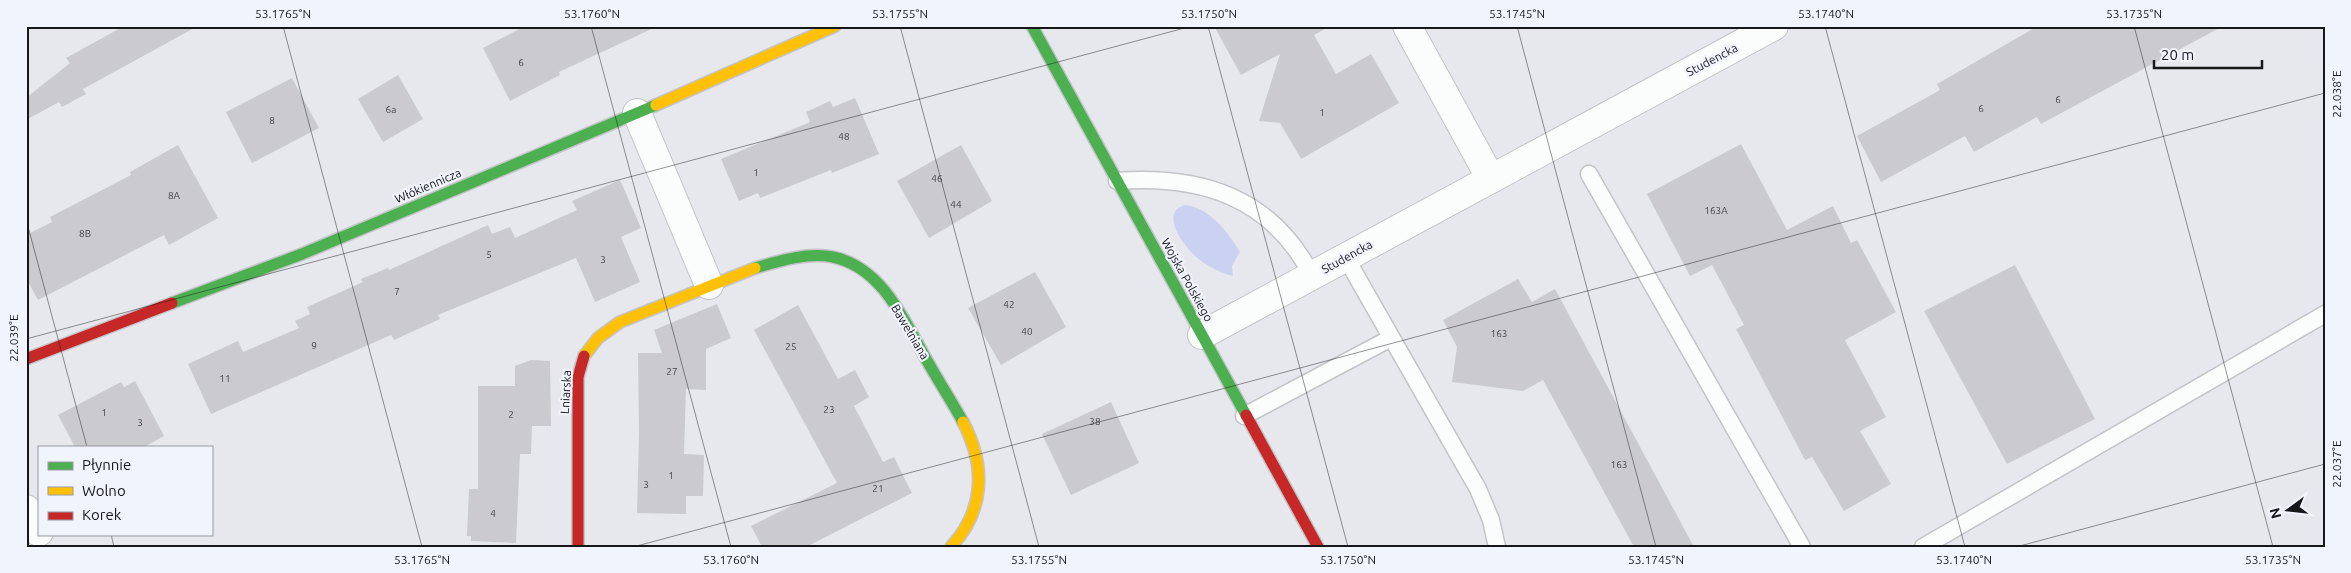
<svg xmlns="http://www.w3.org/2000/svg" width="2351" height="573" font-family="Ubuntu,sans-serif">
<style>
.green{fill:#cbd2f1}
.building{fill:#cbcbcf}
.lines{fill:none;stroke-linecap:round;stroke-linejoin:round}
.lane-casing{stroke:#c3c4c7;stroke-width:19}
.street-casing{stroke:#c3c4c7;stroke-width:30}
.fast-casing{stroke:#c3c4c7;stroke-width:14}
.slow-casing{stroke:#c3c4c7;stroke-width:14}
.jam-casing{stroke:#c3c4c7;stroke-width:14}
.lane{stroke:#fbfcfc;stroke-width:16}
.street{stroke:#fbfcfc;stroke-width:28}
.fast{stroke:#4caf50;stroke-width:11}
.slow{stroke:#ffc107;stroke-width:11}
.jam{stroke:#c62828;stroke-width:11}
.ticks{fill:none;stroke:#16171a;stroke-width:1;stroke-opacity:0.45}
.labels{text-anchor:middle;stroke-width:4.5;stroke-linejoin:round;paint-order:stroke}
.number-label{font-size:10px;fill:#434447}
.street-label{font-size:12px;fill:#16171a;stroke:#f1f3fd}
.neatline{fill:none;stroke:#16171a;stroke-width:2}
.ticks-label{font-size:12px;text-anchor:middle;fill:#16171a}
</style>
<rect width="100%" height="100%" fill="#e7e8ed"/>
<path class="green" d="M1185 205C1210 208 1228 232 1240 252L1232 266 1233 276C1220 273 1205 265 1195 256 1183 245 1159 212 1185 205Z"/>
<g class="building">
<polygon points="124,26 198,26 83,89 86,94 62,107 59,102 26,120 26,98 70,63 66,58"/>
<polygon points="525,26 658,26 559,72 560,75 510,101 483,48"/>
<polygon points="1214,26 1330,26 1314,35 1336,74 1371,54 1399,103 1301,159 1280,123 1259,121 1280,54 1241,75"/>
<polygon points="2038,26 2223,26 2041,124 2037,117 1974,152 1965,136 1881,182 1857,136 1940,90 1937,84"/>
<polygon points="398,75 423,119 383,142 358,99"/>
<polygon points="292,78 319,128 252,163 226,112"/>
<polygon points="855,98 879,154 832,173 831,170 760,198 758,193 739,201 721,159 810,122 806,112 830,101 833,107"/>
<polygon points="1741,144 1787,230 1833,206 1851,243 1857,240 1896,312 1845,340 1886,417 1860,431 1891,484 1844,511 1812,457 1805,460 1736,329 1744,325 1712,265 1690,276 1647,194"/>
<polygon points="178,145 218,218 169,245 164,235 38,300 26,278 26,235 52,222 50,217 131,175 130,172"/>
<polygon points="961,145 992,201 929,238 897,181"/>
<polygon points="620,180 641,228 621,237 640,282 595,302 576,258 438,315 440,319 394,340 391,335 211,414 188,364 238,341 243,352 299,328 295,321 310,314 307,307 363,282 361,279 388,268 389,270 488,225 492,234 510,227 515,238 577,210 572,201"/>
<polygon points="2015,265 2095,419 2007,464 1924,311"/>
<polygon points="1035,272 1066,327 1001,365 968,308"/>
<polygon points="1518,279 1532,302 1555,289 1694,547 1634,547 1543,380 1523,391 1452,382 1457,347 1443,320"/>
<polygon points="717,304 731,338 706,349 706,390 686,389 684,454 704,455 703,496 686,496 686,514 637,513 639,433 638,353 662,353 654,330"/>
<polygon points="798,305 838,379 855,370 869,397 854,406 883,462 894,457 912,493 806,547 762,547 751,526 837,483 754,330"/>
<polygon points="531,360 550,361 551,426 532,426 531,454 520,454 516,543 471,541 471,536 467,536 469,489 478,489 478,386 515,386 515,366"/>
<polygon points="135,381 164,436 144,447 75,447 58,415 121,382 124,387"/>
<polygon points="1111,402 1139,463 1071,495 1042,434"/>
</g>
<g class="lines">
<g class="lane-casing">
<g id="lane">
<polyline points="1589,174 1802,547"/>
<path d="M1117 181C1201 175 1272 197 1312 276"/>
<polyline points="1346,258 1478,489 1491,520 1497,547"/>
<polyline points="1244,416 1391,338"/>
<polyline points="1923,547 2325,314"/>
</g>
</g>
<g class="street-casing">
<g id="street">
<polyline points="1407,26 1491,179"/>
<polyline points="637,113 709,285"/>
<polyline points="1202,335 1774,26"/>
<polyline points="26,509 39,532"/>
</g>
</g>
<g class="fast-casing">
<g id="fast">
<polyline points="1032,26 1246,415"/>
<path d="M755 268C779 261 807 252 833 257 881 267 903 318 925 357 937 379 951 400 963 422"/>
<polyline points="172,303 302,254 656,105"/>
</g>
</g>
<g class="slow-casing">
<g id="slow">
<polyline points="656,105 835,26"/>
<polyline points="584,356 598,338 620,322 755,268"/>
<path d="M951 547C985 510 986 466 963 422"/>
</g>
</g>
<g class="jam-casing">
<g id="jam">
<polyline points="26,359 172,303"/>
<polyline points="1246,415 1318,547"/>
<polyline points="578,547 578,377 584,356"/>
</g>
</g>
<use href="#lane" class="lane"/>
<use href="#street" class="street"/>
<use href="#fast" class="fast"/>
<use href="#slow" class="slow"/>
<use href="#jam" class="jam"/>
</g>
<path class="ticks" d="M283 26 422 547M591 26 731 547M900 26 1039 547M1208 26 1348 547M1517 26 1656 547M1825 26 1965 547M2134 26 2273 547M26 219 87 447M26 339 1192 26M111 534 114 547M633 547 2325 93M2016 547 2325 464"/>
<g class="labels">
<g class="number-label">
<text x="521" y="66">6</text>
<text x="2058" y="103">6</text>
<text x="1981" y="112">6</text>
<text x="391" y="113">6a</text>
<text x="1322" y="116">1</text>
<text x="272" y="124">8</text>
<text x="844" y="140">48</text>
<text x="756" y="176">1</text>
<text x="937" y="182">46</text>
<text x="174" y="199">8A</text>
<text x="956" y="208">44</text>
<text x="1716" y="214">163A</text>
<text x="85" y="237">8B</text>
<text x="489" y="258">5</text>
<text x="603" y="263">3</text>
<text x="397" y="295">7</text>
<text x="1009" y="308">42</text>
<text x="1027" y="335">40</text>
<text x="1499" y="337">163</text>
<text x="314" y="349">9</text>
<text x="791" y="350">25</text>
<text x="672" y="375">27</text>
<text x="225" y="382">11</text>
<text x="829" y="413">23</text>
<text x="104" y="416">1</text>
<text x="511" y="418">2</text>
<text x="1095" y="425">38</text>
<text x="140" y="426">3</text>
<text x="1619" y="468">163</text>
<text x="671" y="479">1</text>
<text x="646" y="488">3</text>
<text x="878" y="492">21</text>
<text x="493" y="517">4</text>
</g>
<g class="street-label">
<text transform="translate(1712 60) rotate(-28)" y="4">Studencka</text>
<text transform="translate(428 186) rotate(-23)" y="4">Włókiennicza</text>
<text transform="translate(1347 257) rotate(-29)" y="4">Studencka</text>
<text transform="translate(1187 280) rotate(61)" y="4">Wojska Polskiego</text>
<text transform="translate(910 332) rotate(59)" y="4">Bawełniana</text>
<text transform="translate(566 392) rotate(-87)" y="4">Lniarska</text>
</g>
</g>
<rect width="2351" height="573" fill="none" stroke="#f1f3fd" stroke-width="55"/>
<rect x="38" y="446" width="175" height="90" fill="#f1f3fd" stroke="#999ba2"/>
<rect x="48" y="462" width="25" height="8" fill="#4caf50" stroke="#999ba2"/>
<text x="82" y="470" font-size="15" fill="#16171a">Płynnie</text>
<rect x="48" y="487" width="25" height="8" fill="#ffc107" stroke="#999ba2"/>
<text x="82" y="496" font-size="15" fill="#16171a">Wolno</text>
<rect x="48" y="512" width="25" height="8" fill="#c62828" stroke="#999ba2"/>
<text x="82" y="520" font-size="15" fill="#16171a">Korek</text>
<g transform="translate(2288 510) rotate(255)" stroke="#f1f3fd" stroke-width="4" paint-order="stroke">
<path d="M0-4L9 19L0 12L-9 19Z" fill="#16171a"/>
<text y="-8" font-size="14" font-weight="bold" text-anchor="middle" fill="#16171a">N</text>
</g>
<path d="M2154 60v8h108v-8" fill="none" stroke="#16171a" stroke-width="2.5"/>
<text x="2161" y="60" font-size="15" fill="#16171a" stroke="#f1f3fd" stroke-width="4" paint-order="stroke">20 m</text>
<rect x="28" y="28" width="2296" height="518" class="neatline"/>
<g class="ticks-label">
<text x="283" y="18">53.1765°N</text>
<text x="592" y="18">53.1760°N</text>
<text x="900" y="18">53.1755°N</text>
<text x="1209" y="18">53.1750°N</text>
<text x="1517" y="18">53.1745°N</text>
<text x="1826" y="18">53.1740°N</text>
<text x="2134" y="18">53.1735°N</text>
<text transform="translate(2337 94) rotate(-90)" y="4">22.038°E</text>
<text transform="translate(14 338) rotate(-90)" y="4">22.039°E</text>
<text transform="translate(2337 464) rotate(-90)" y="4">22.037°E</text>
<text x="422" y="564">53.1765°N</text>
<text x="731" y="564">53.1760°N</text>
<text x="1039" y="564">53.1755°N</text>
<text x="1348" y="564">53.1750°N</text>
<text x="1656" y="564">53.1745°N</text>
<text x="1964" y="564">53.1740°N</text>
<text x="2273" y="564">53.1735°N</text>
</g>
</svg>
